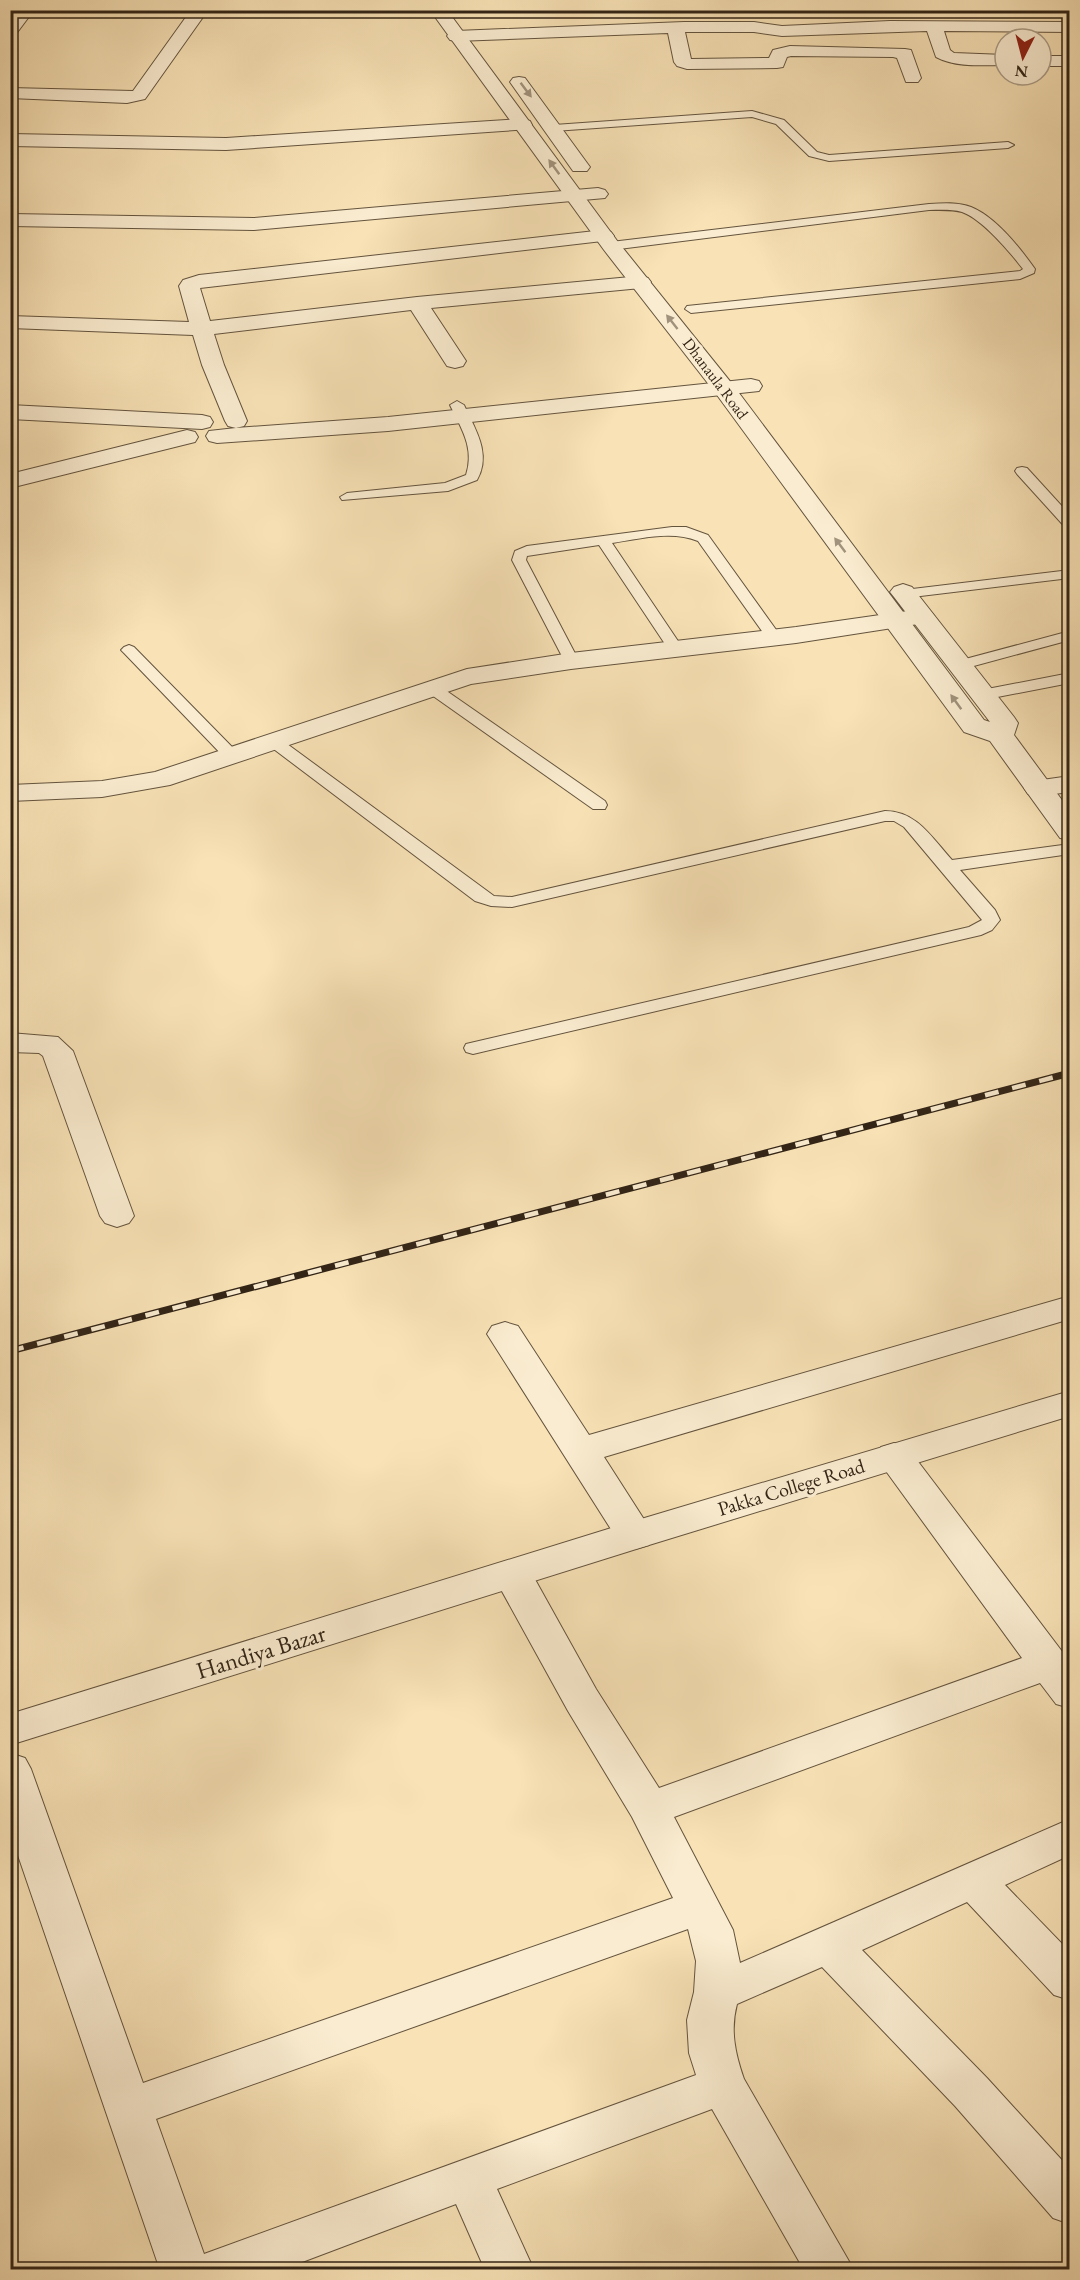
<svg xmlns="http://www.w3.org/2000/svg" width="1080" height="2280" font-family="'EB Garamond',serif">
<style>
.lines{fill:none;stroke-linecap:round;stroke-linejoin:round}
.service-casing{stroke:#64543e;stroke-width:2}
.minor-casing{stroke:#64543e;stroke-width:2}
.tertiary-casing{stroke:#64543e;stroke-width:2}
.service{fill:#faecd0;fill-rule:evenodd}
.minor{fill:#faecd0;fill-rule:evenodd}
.tertiary{fill:#faecd0;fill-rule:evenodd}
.rail-casing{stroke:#322416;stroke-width:7}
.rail{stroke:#faecd0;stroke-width:4.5;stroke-dasharray:14;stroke-linecap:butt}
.oneway{fill:#a0927c}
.labels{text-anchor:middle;stroke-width:6;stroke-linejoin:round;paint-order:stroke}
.far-street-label{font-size:16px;fill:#322416;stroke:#faecd0}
.street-label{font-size:20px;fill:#322416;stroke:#faecd0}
.near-street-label{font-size:24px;fill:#322416;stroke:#faecd0}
</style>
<rect width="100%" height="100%" fill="#f8e2b6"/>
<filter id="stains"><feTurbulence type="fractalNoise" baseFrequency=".00333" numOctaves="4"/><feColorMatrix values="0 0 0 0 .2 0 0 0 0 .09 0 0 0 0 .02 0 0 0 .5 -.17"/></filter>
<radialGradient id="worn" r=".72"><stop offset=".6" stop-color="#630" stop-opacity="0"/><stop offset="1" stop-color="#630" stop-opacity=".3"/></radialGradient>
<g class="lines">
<g class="service-casing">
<g id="service">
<polygon points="752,111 784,120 817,152 829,155 1008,142 1014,145 1008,148 829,161 809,156 776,124 752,117 554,131 549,128 554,125"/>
<path d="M929 204C943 203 958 202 971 207 996 217 1020 248 1035 269L1034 273 1020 279 691 313 685 309 687 306 1020 271 1023 269C1010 252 982 219 962 212 952 209 939 210 929 210L611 250 605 246 611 242Z"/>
<path d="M457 401 464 405C475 429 492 454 477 480L448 491 342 500 340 497 347 493 445 483 466 475C475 448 461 428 450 405Z"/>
<polygon points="1022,467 1027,468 1070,515 1070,528 1065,527 1017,474 1015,471 1017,468"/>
<path d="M672 527H686L708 535 782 638 779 641H769L698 541C671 530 640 539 612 543L684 650 676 655 671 653 599 545 527 556 526 560 579 661 571 666 566 664 512 560 515 551 527 546Z"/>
<polygon points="1070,570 1070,578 904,598 897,594 904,590"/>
<polygon points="1070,631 1070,640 959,670 951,665 954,662"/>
<polygon points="129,645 134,647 237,752 239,755 237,758 225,758 124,653 121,650 124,647"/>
<polygon points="1070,673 1070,683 982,700 974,695 982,690"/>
<polygon points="432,683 438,685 605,801 607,805 605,809 593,809 426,691 424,688"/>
<path d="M273 736 279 738 494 896 512 897 885 811C917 811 932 838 952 860L1070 844V854L960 870 995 910 1000 920 992 930 981 935 473 1054 466 1052 464 1048 466 1044 969 927 982 920 904 827 894 821H885L512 907 491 906 475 901 267 744 265 741Z"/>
</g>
</g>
<g class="minor-casing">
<g id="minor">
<polygon points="17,10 34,10 16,34 10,35 10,18"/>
<polygon points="191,10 208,10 145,99 127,103 10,98 10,88 133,91"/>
<path d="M890 21 1070 22V32L944 31 950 50 954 53 1005 55V65C982 65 957 68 936 57L927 31 782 36 754 32H685L691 59 769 58 773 50 790 46 905 49 911 50 921 78 918 82H906L897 58 893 57 791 56 787 57 783 67 777 68 687 69 677 66 674 62 668 33 456 41 450 40 447 36 450 32 456 31 684 22H754L782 26Z"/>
<rect x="1041" y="56" width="29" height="10"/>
<polygon points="523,119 530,121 532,125 530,129 226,150 10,146 10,134 226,138"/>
<polygon points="598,188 605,190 608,194 605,198 254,230 10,226 10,214 254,218"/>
<polygon points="604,230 611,232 614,236 611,240 200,288 210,321 417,297 641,276 648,278 651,282 648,286 641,288 431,308 466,361 463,366 455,368 447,366 411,310 214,334 224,365 247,421 244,426 236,428 388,417 751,379 759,381 762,386 759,391 388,431 217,443 209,441 206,436 209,431 236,428 228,426 225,421 202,365 193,335 10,328 10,316 189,322 179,286 183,280 199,275"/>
<polygon points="10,405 202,415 210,417 213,422 210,427 202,429 10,419"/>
<polygon points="187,430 195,432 198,437 195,442 10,488 10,474"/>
<polygon points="922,609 931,612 935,617 931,622 796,643 571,669 471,684 170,785 102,797 10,801 10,785 102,781 155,772 467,669 571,653 796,627"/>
<polygon points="1070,776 1070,792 1038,796 1028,794 1024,788 1028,782"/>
<polygon points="10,1033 58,1037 73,1051 134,1216 129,1223 117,1227 105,1223 100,1216 43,1056 39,1053 10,1052"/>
<polygon points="1070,1296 1070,1319 604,1457 654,1535 649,1545 635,1549 621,1545 487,1334 492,1326 505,1322 518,1326 589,1435"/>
<path d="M894 1443 907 1447 1070 1662V1708L1056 1704 1040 1683 674 1817 733 1930 740 1963 1070 1819V1855L1005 1885 1070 1952V2000L1054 1995 967 1902 862 1950 987 2078 1070 2169V2224L1053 2218 955 2106 822 1967 737 2004C730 2030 735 2053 744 2079L854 2270H804L712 2109 497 2189 534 2270H485L456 2204 281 2270H160L10 1832V1753L25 1758 31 1769 143 2083 673 1898 632 1817 568 1711 493 1575 499 1565 513 1561 527 1565 596 1689 659 1788 1022 1658 875 1456 881 1447ZM688 1929 696 1961 694 1992 687 2020 689 2053 696 2075 204 2254 156 2119Z"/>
</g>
</g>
<g class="tertiary-casing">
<g id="tertiary">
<polygon points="430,10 447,10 618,242 733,385 984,720 990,722 894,597 890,592 894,587 903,584 912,587 1014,717 1018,723 1014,735 1070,811 1070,840 1060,838 990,741 964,732 717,395 604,250"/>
<polygon points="519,77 525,78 587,163 590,167 587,171 573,171 510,82 513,78"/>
<polygon points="1070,1391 1070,1416 649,1545 10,1745 10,1714 621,1525"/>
</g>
</g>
<use href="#service" class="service"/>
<use href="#minor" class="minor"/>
<use href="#tertiary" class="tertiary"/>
<g class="rail-casing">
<polyline id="rail" points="10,1351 1070,1073"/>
</g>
<use href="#rail" class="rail"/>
</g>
<defs><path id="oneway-solid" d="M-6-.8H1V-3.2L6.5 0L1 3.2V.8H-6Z" transform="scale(1.5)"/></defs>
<g class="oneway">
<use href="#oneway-solid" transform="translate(526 90) rotate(53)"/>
<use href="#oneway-solid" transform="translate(554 167) rotate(-126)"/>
<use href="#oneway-solid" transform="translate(672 322) rotate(-128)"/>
<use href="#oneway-solid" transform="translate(840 545) rotate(-127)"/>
<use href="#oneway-solid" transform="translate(956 702) rotate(-126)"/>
</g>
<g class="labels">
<g class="far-street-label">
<text transform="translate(716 378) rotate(53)" y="6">Dhanaula Road</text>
</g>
<g class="street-label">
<text transform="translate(791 1487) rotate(-17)" y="7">Pakka College Road</text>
</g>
<g class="near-street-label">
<text transform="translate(261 1652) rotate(-17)" y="8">Handiya Bazar</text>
</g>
</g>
<rect width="1080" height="2280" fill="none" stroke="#f8e2b6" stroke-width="36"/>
<rect x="12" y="12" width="1056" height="2256" fill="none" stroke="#322416" stroke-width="3"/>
<rect x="18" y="18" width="1044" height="2244" fill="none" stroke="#322416" stroke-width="1.5"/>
<g transform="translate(1023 57) rotate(186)"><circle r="28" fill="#faecd0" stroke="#aa9c86" stroke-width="1.5"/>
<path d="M0-4.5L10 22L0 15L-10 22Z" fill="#8f2418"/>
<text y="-9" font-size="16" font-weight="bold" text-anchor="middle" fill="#322416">N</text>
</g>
<rect width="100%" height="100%" filter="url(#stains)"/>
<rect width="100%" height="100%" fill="url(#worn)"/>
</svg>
